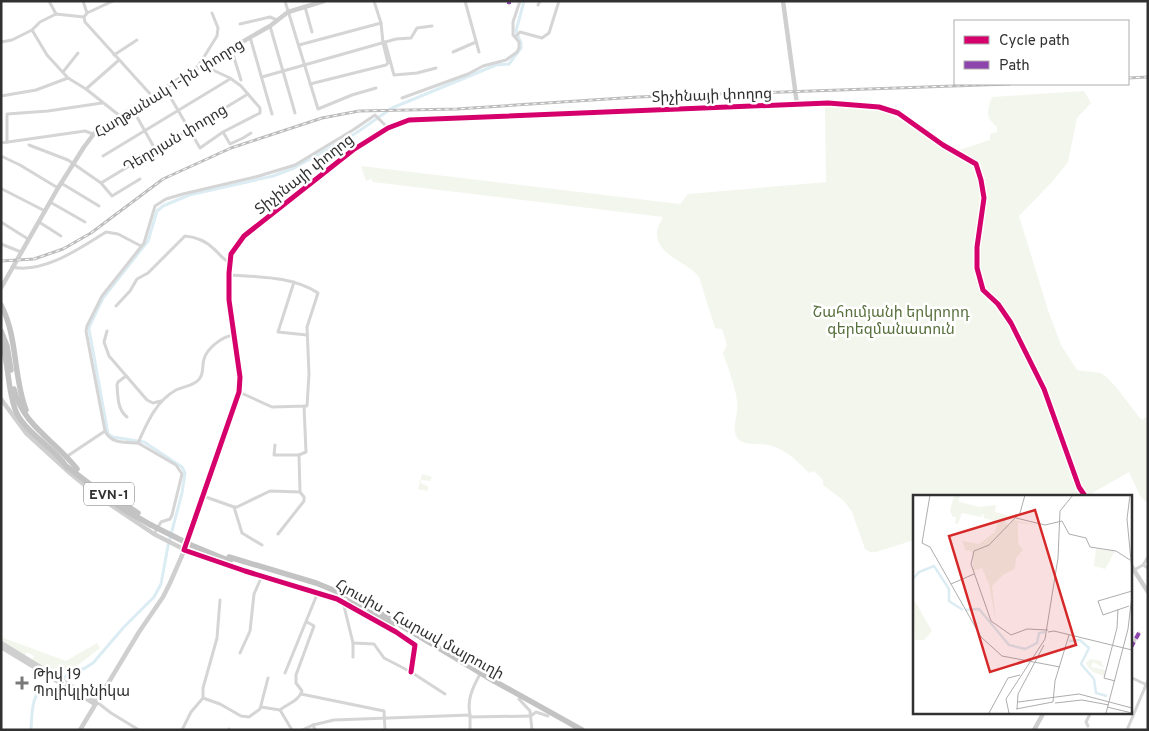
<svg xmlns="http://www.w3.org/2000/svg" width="1149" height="731" font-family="Overpass,'Noto Sans Armenian',sans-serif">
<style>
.green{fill:#f3f6ed}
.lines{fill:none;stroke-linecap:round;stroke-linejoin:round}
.canal{stroke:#dbecf3;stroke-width:3}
.street{stroke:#d5d5d5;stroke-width:3}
.secondary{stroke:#cfcfcf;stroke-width:4.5}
.highway{stroke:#c3c3c3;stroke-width:5.5}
.rail-casing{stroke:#bdbdbd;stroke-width:3}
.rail{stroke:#fff;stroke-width:1;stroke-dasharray:4;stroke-linecap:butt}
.highway-bridge{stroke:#c3c3c3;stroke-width:5.5}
.quiet{stroke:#8e44ad;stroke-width:4;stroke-dasharray:8 4;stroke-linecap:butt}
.cycleway-casing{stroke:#fff;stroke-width:8}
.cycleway{stroke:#d6006c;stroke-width:5}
.poi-dot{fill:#797979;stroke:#fff;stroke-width:2}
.labels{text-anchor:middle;stroke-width:5;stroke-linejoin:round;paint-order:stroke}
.shield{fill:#fff;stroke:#6f6f6f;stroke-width:1}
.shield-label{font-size:14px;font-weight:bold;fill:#313131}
.street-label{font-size:15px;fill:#313131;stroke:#fff}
.park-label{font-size:15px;fill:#58703c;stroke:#fff}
.poi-label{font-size:15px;fill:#313131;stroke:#fff;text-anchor:start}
.inset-river{fill:none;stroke:#dbecf3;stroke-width:2.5}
.inset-road{fill:none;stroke:#adadad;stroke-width:1}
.view{fill:#d62828;fill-opacity:0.15;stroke:#d62828;stroke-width:2.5}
.inset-edge{fill:none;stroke:#313131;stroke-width:2.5}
</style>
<rect width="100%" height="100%" fill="#fff"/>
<g class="green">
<path d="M1084 91 1091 103 1077 118 1068 162 1052 182 1019 216 1048 310 1061 345 1077 370C1084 372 1093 371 1100 373 1112 377 1132 410 1142 420L1148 416V504L1140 496 1129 472 1087 496H914V540L876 552H870L865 549 852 512 844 501 823 485V480L814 471 809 473C797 461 786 449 768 445 759 443 741 447 736 436 732 426 739 412 737 401 735 385 728 368 723 353L727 345 722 329 715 328 699 277C688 262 655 255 657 232 657 227 661 222 663 217L373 182 371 179 366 181 361 166 680 204 688 194 826 182 825 107C850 108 875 106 897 118 911 125 937 148 950 151 958 152 981 142 990 140V134L997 132V127C985 117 987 111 992 97Z"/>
<polygon points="422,474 432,477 430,481 421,480 421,483 429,487 427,491 418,489"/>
<polygon points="1,637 66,661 97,643 100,648 74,668 51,673 31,662 34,656 27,652 23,658 1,644"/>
</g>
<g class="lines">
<g class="canal">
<polyline points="62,678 85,668 93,663 124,627 154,597 161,584 168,546 182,493 185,473 182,467 144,442 113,437 108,434 89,329 90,325 103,298 148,241 157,211 163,206 189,195 273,176 294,168 356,133 392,108 496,65 509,64 521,48 521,43 516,31 524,1"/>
<path d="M31 730C32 713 31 691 48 684"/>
</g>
<g class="street">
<polyline points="49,1 56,14"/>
<polyline points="83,1 87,13"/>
<polyline points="113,1 87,13 84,17 85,22 152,96"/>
<polyline points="285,1 318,109 352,95 376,88"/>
<polyline points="465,1 479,52"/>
<polyline points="520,1 513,22 513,35 515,37 520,32 542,38 549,33 559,1"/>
<polyline points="509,4 509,1"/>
<polyline points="538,5 540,1"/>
<polyline points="305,7 312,32"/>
<polyline points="240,24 270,17 277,20"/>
<polyline points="270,26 295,113"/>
<polyline points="32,30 47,55 68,78 86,89 120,116"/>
<polyline points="250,37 272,114"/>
<polyline points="1,42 12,40 32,30 40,22 56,14 84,17"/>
<polyline points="385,42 394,75 417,73 436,68"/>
<polyline points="299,45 381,23"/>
<polyline points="231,48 241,80"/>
<polyline points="453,52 476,42"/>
<polyline points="114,55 137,40"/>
<polyline points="197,68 217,36 218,28 212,13"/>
<polyline points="63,72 78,53"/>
<polyline points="262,77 396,39 411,38 417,28 432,26"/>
<polyline points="310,84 386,65 388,63 383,43 381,23 374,1"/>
<polyline points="165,88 200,148 223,132 260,113 260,108 241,86 230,78 202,65"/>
<polyline points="86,89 119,60"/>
<polyline points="1,96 36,90 68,78"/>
<polyline points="402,98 468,74 483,66 506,60 517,52 519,48 519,42 515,37"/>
<polyline points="132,108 155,149"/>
<polyline points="223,132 230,144 243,138 251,133"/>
<polyline points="7,142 7,114 48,111 102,103"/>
<polyline points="1,143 85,131 93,134"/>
<polyline points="29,145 68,160 101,183 112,196 140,179"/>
<polyline points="1,156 20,165 58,188"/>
<polyline points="103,156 230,79"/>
<polyline points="61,183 99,206"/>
<polyline points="101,183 248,94"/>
<polyline points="2,189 45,211"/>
<polyline points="50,202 85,222"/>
<polyline points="1,222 28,239"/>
<polyline points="39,222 61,236"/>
<polyline points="1,244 21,252"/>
<path d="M12 267C44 274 80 248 106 232L118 234 141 246"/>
<path d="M229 275C258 277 293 276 318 293L307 327 309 374 307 406 272 407 239 392"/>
<polyline points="294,282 278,332 307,335"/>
<path d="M116 306 130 291 137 279 148 273 185 236C196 237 206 241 214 249 220 254 222 259 229 262"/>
<polyline points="107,331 104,342 109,356 147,400 153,403 161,401"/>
<path d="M233 335C222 337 207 348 204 359 202 365 204 372 200 378 195 386 184 386 176 390 156 401 147 423 138 443 125 442 111 444 105 431L86 331 87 326 102 296 144 243 155 206 166 199 183 194 259 176 295 165 353 130 375 115 388 128"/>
<path d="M126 376 118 382 117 385C118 396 117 409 127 417"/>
<polyline points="138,443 176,465 182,474 172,515 170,519 161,522 154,534"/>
<polyline points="275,445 274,455 299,455 306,452 304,406"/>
<polyline points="69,455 105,431"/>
<polyline points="203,496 234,507 242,533 262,545"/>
<polyline points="234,507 237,507 270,491 300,492"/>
<polyline points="278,534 304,501 304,497 300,492 299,455"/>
<polyline points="1143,565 1148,557"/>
<polyline points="1134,570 1143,565 1148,568"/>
<polyline points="343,602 353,643 353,657"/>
<polyline points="366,616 415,645 411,672"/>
<polyline points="353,643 374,644 384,658 411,672 445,694"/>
<polyline points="1130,649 1139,633"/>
<polyline points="240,653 250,631 254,594 262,576"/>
<polyline points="285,673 318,592"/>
<polyline points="1130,677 1147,685"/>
<polyline points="301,694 384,711 385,730"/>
<polyline points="203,698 203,688 217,638 220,600"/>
<polyline points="519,699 530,711 532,730"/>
<polyline points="97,702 111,713 139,730"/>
<path d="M261 707 280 710C288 703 298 702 302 691L296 683V675L314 626 307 622"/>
<polyline points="280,710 292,730"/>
<path d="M470 715C467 700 472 689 479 676"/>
<polyline points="532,715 536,712 548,716"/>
<polyline points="470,717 531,716"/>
<polyline points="313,725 315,730"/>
<polyline points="1088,726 1086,722 1091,712"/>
<polyline points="229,729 229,730"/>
<polyline points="182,730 191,712 203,698 220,704 241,716 249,717 260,709 268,678"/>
<polyline points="302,730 313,725 334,720 470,715 470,730"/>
<polyline points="1127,730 1148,680"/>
</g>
<g class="secondary">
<polyline points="783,1 797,104"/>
<polyline points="1,288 58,188 84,147 96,131 202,65 270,26 288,12 324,1"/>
<polyline points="1,399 26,433 71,474 102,499 154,534 197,556 318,592 343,602 364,614 374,616"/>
<polyline points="1130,564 1148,592"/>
<polyline points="1,643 97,702"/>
<polyline points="1,647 95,704"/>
<polyline points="80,730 139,632 163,597 170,583 187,544 239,392 240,377 229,300 229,273 231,254 244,236 353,150 388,128 409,120 828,103 879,107 898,113 943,145 976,164 981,180 984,198 977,247 977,268 983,290 998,304 1011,323 1044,389 1079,487 1085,496"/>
<polyline points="1034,730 1044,712"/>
</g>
<g class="highway">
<path d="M1 305C18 337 13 376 26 410"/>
<polyline points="1,331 7,346 11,370"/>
<path d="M1 340C9 362 7 387 15 409 22 430 53 447 66 466L123 509 151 525"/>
<path d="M14 389C22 425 57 442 77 469"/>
<polyline points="106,492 138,513"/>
<polyline points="229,557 316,583 360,601 487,677 582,730"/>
<polyline points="350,600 392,625"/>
</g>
<g class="rail-casing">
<g id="rail">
<polyline points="1128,78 1148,77"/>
<polyline points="1,261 34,259 63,249 91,233 163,179 231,148 322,118 359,111 457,109 638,97 1010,84"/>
</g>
</g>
<use href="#rail" class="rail"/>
<polyline class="highway-bridge" points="151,525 191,545 230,561"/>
<g class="quiet">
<polyline points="509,4 509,1"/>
<polyline points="1130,649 1139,633"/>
<polyline points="229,729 229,730"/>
</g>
<g class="cycleway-casing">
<polyline id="cycleway" points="411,672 415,645 396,632 337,599 245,571 184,550 239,392 240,377 229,300 229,273 231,254 244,236 353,150 388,128 409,120 828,103 879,107 898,113 943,145 976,164 981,180 984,198 977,247 977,268 983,290 998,304 1011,323 1044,389 1079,487 1085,496"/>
</g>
<use href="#cycleway" class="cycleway"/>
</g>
<path class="poi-dot" d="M19.5 675.5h5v5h5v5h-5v5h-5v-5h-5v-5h5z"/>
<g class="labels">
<rect class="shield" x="84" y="482.5" width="50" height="23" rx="4"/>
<g class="shield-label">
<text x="109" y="499">EVN-1</text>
</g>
<g class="street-label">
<text transform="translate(169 88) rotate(-32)" y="5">Հաղթանակ 1-ին փողոց</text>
<text transform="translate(712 95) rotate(-2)" y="5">Տիչինայի փողոց</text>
<text transform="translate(175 138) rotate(-31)" y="5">Դեղոյան փողոց</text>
<text transform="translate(304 174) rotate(-38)" y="5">Տիչինայի փողոց</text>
<text transform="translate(420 629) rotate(29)" y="5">Հյուսիս - Հարավ մայրուղի</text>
</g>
<g class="park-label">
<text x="891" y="317">Շահումյանի երկրորդ<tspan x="891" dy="17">գերեզմանատուն</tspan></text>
</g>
<g class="poi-label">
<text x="33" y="679">Թիվ 19<tspan x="33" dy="17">Պոլիկլինիկա</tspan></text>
</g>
</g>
<g transform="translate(913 495)">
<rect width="219" height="219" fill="#fff"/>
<path d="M41 0H48L45 6 51 8 67 12 83 10 82 17 96 21 92 27 96 31 101 25 124 30 105 28V48L110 55 103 63 102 74 91 79 79 91 83 128 76 89 69 73 60 76V59L57 55 53 56 49 46 66 49 82 37 85 27 71 23 70 18 68 22 49 18 45 29 42 28 43 22H40L37 16ZM183 54 202 56 192 74 181 71ZM0 103 19 136 11 145H2ZM178 164 188 166 191 173 180 167 178 172 193 175 192 181 180 177 174 171 173 167Z" fill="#f3f6ed"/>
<path class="inset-river" d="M0 84 6 77 21 71 36 94V106L50 115M52 115 66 114 96 150 112 154 124 148 126 138 132 137M156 146 167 145 176 153 168 169 181 184 183 198 194 201"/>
<path class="inset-road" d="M17 0 9 48 17 52 68 142 89 161 147 172M112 0 107 18 76 50 61 56 58 69 78 126 98 140 114 134 135 135M217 0 214 24 219 76M103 23 132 30 149 26 156 39 173 43 177 52 203 56 217 65M38 89 61 79M216 111 190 120 185 106 219 96M135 137 141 136 219 155M202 186 191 183 204 133 205 114M105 207 166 199 219 213M142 208 169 205 196 210M194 212 219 218M103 214 140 207 142 186 156 140M104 214 105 199 131 150M76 218 95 183 107 180M96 218 93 204 132 144 145 63 147 16 160 0M193 218 215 134 219 100"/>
<path class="view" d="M122 15 163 150 77 177 36 41Z"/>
<rect width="219" height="219" class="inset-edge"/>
</g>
<rect width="1149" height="731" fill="none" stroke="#313131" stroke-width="5"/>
<rect x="954" y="20" width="175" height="65" fill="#ffffff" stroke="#adadad"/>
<rect x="964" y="36" width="25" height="8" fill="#d6006c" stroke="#adadad"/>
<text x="999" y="45" font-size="15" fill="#313131">Cycle path</text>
<rect x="964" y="61" width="25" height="8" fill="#8e44ad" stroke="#adadad"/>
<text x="999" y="70" font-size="15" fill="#313131">Path</text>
</svg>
